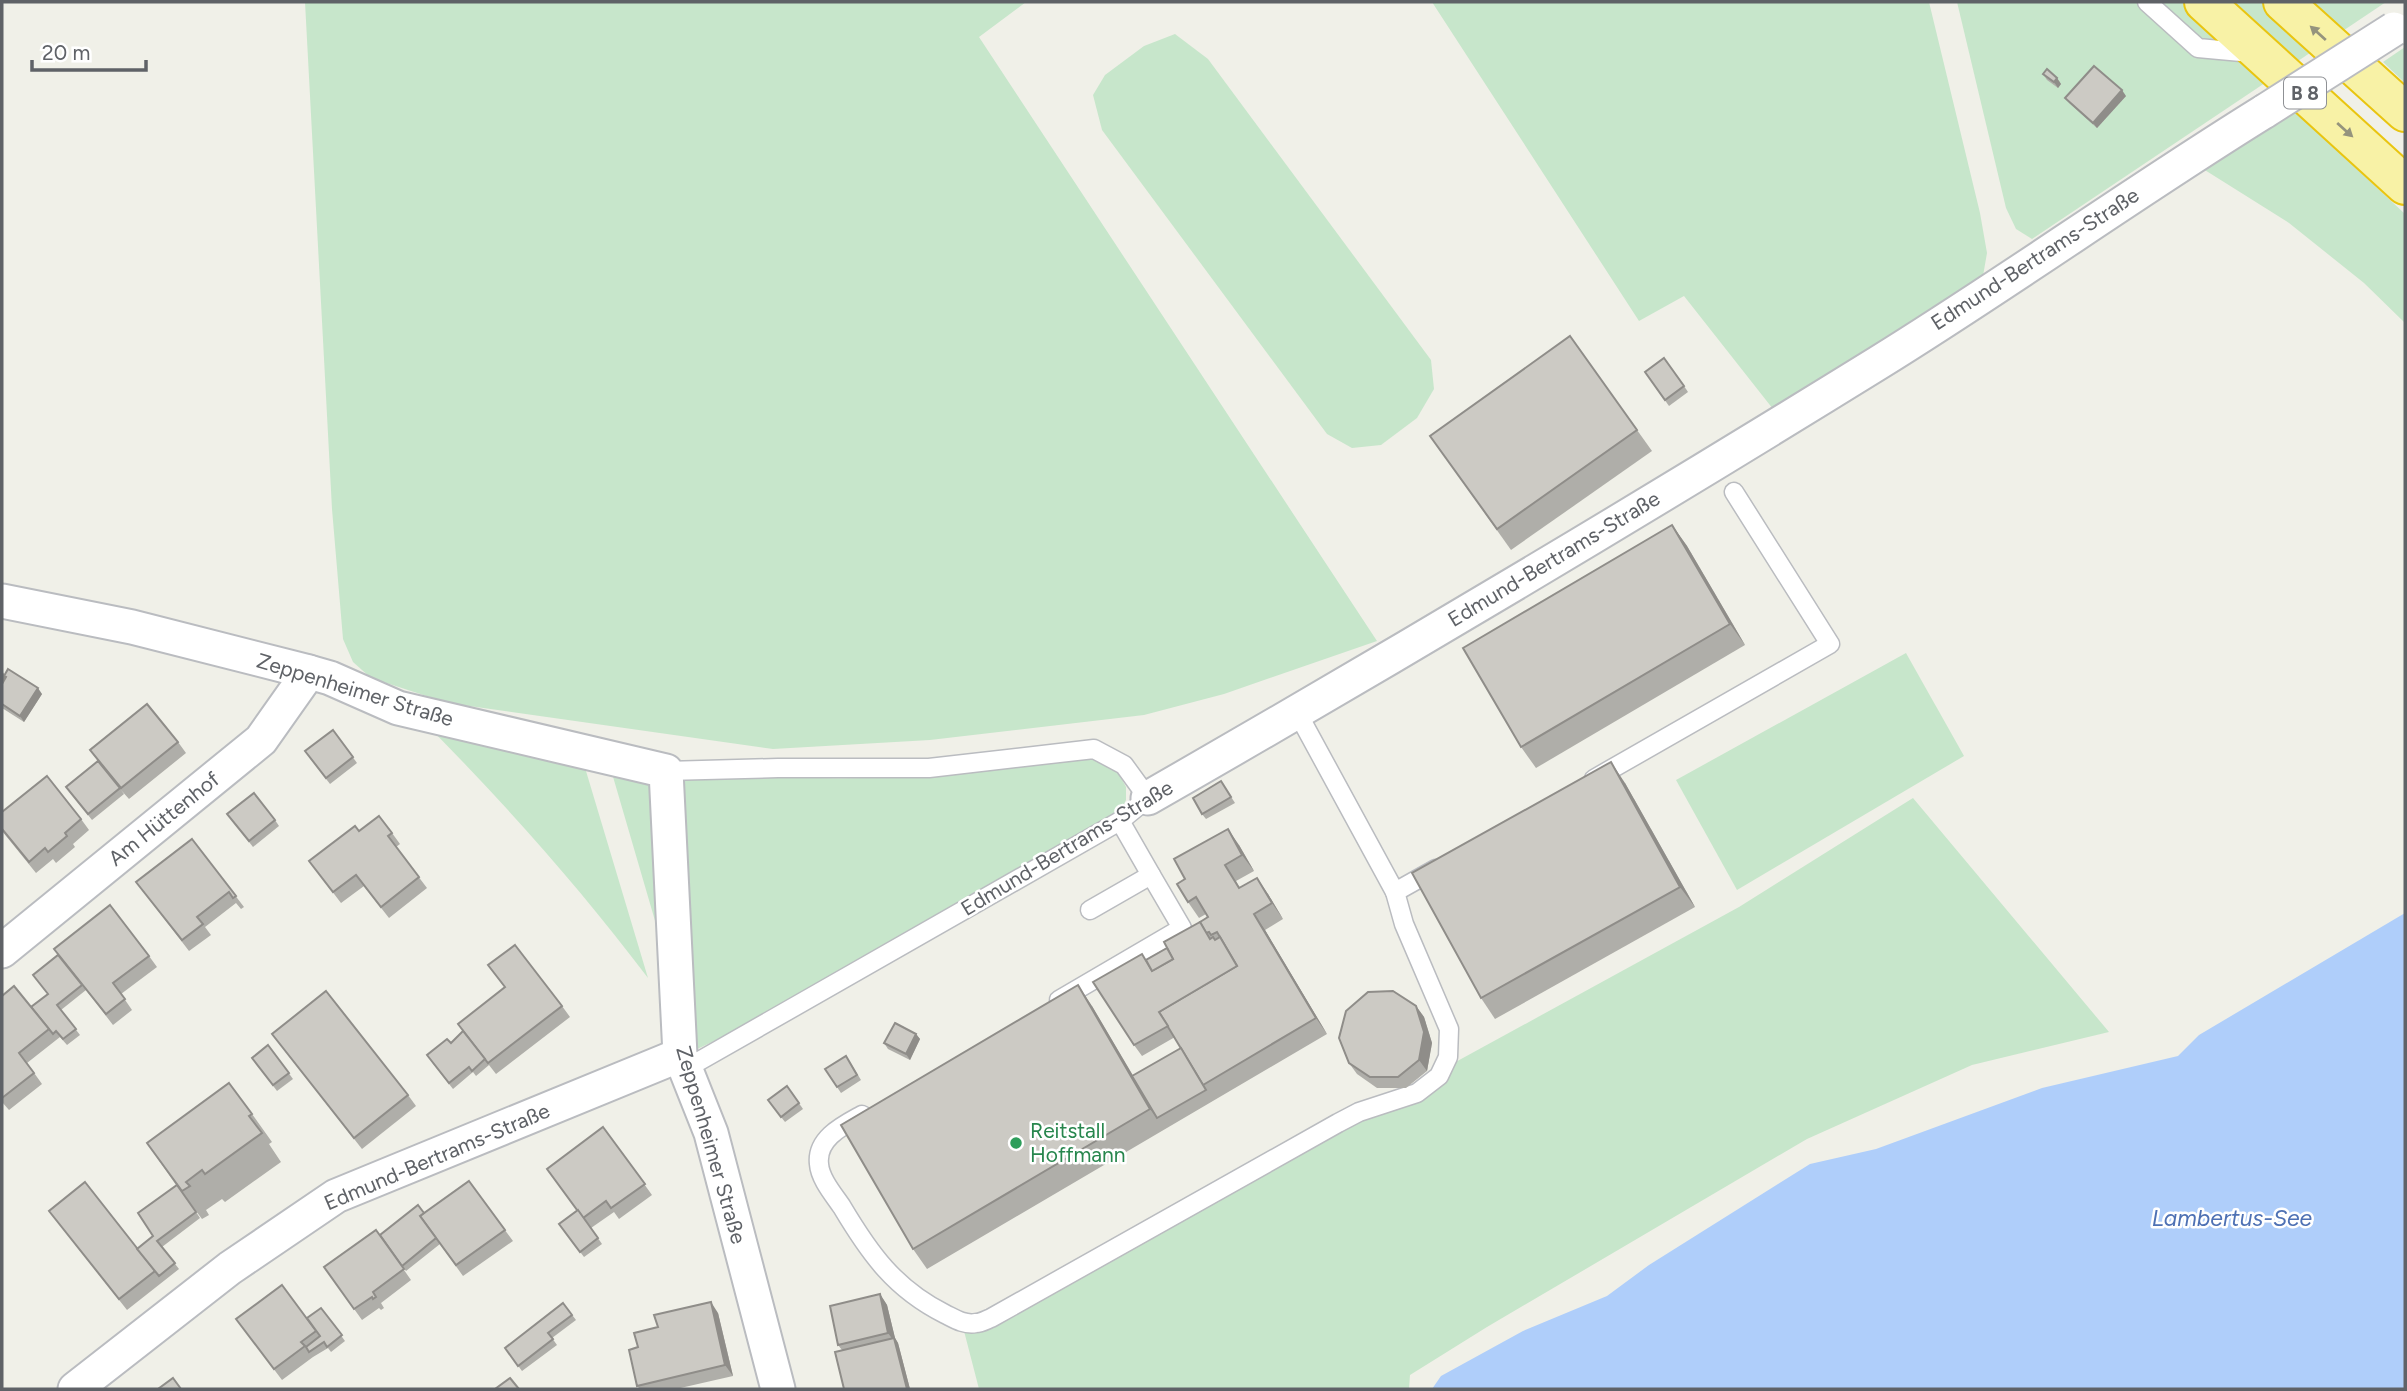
<svg xmlns="http://www.w3.org/2000/svg" width="2407" height="1391" font-family="Figtree,sans-serif">
<style>
.green{fill:#c7e6cb}
.water{fill:#afcefa}
.lines{fill:none;stroke-linecap:round;stroke-linejoin:round}
.service-casing{stroke:#babcc0;stroke-width:21}
.minor-casing{stroke:#babcc0;stroke-width:37}
.trunk-casing{stroke:#e9c510;stroke-width:42}
.service{stroke:#fff;stroke-width:18}
.minor{stroke:#fff;stroke-width:33}
.trunk{stroke:#f8f2a6;stroke-width:38}
.minor-bridge-casing{stroke:#babcc0;stroke-width:37;stroke-linecap:butt}
.minor-bridge{stroke:#fff;stroke-width:33}
.wall{fill:#afaea9}
.shaded-wall{fill:#8f8d89}
.building{fill:#cccac4;stroke:#8f8d89;stroke-width:2}
.oneway{fill:#95947d}
.leisure-dot{fill:#2e9e5b;stroke:#fff;stroke-width:2.5}
.labels{text-anchor:middle;stroke-width:5;stroke-linejoin:round;paint-order:stroke}
.shield{fill:#fff;stroke:#8f9195;stroke-width:2}
.shield-label{font-size:19px;font-weight:bold;fill:#5f6267}
.street-label{font-size:21px;fill:#5f6267;stroke:#fff}
.leisure-label{font-size:21px;fill:#27864d;stroke:#fff;text-anchor:start}
.water-label{font-size:23px;font-style:italic;fill:#4e71b4;stroke:#fff}
</style>
<rect width="100%" height="100%" fill="#f0f0e8"/>
<g class="green">
<polygon points="305,2 1026,2 979,37 1377,641 1224,694 1144,715 930,740 773,749 448,703 371,678 353,662 343,639 332,509"/>
<polygon points="1432,2 1929,2 1980,213 1987,253 1983,276 1773,409 1684,296 1639,321"/>
<polygon points="1957,2 2386,2 2032,239 2016,229 2006,208"/>
<polygon points="1175,34 1208,59 1431,360 1434,389 1417,418 1381,445 1352,448 1327,434 1102,130 1093,95 1105,75 1144,46"/>
<polygon points="2405,47 2405,83 2383,62"/>
<polygon points="2293,109 2405,214 2405,323 2364,283 2289,223 2200,167"/>
<polygon points="1906,653 1964,756 1737,890 1676,780"/>
<path d="M428 726 580 751 648 978C581 889 506 805 428 726Z"/>
<path d="M1084 758H1099L1119 774 1126 787V800L1119 814 729 1034 693 1051 609 763C701 771 795 782 887 777 953 773 1019 764 1084 758Z"/>
<polygon points="1913,798 2109,1032 1972,1065 1807,1139 1487,1327 1410,1375 1409,1389 979,1389 964,1331 1739,907"/>
</g>
<polygon class="water" points="2405,913 2405,1389 1432,1389 1441,1376 1523,1331 1607,1296 1649,1265 1810,1164 1876,1149 2042,1088 2178,1056 2199,1035"/>
<g class="lines">
<g class="service-casing">
<g id="service">
<polyline points="2147,2 2198,48 2252,53"/>
<polyline points="1297,712 1395,892 1436,869"/>
<polyline points="666,771 778,768 929,768 1094,749 1124,765 1148,798 1120,821 687,1068"/>
<polyline points="1594,779 1830,644 1734,492"/>
<polyline points="1090,910 1151,875 1120,821"/>
<polyline points="1059,1000 1182,928 1151,875"/>
<path d="M862 1115C844 1125 816 1138 819 1164 820 1179 834 1195 842 1207 870 1254 895 1289 945 1314 955 1319 964 1325 976 1323 981 1323 986 1320 991 1318L1338 1123 1359 1112 1417 1093 1439 1076 1448 1057 1449 1029 1404 924 1395 892"/>
</g>
</g>
<g class="minor-casing">
<g id="minor">
<polyline points="2,601 132,627 309,672 330,678 398,708 666,771 680,1055 711,1133 778,1389"/>
<path d="M1148 798C1394 657 1637 512 1878 363 2009 282 2134 192 2265 111"/>
<polyline points="2,951 261,740 309,672"/>
<polyline points="75,1389 230,1268 336,1196 680,1055"/>
</g>
</g>
<g class="trunk-casing">
<g id="trunk">
<polyline points="2204,2 2405,185"/>
<polyline points="2283,2 2405,112"/>
</g>
</g>
<use href="#service" class="service"/>
<use href="#minor" class="minor"/>
<use href="#trunk" class="trunk"/>
<g class="minor-bridge-casing">
<polyline id="minor-bridge" points="2265,111 2394,29"/>
</g>
<use href="#minor-bridge" class="minor-bridge"/>
</g>
<g class="wall">
<polygon points="2043,74 2057,78 2061,84 2058,88 2047,80"/>
<polygon points="2126,96 2097,128 2069,103 2065,98"/>
<polygon points="1570,336 1652,451 1511,550 1430,436"/>
<polygon points="1645,372 1684,386 1688,392 1669,406"/>
<polygon points="1672,525 1687,546 1745,645 1536,768 1521,747"/>
<polygon points="2,671 5,675 42,694 24,722 2,708"/>
<polygon points="333,730 357,763 330,784 305,751"/>
<polygon points="178,742 186,753 129,799 121,790 124,794 92,820 66,787 98,761 90,750"/>
<polygon points="1221,781 1235,803 1206,819 1202,814"/>
<polygon points="1625,783 1695,907 1495,1019 1481,998"/>
<polygon points="2,812 81,819 89,830 73,844 75,847 56,863 53,859 36,873 2,831"/>
<polygon points="231,819 275,820 279,826 253,847"/>
<polygon points="359,831 392,833 400,844 396,847 427,888 389,918 364,886 341,903 309,861"/>
<polygon points="192,839 244,907 241,909 236,903 205,927 211,935 189,951 136,882"/>
<polygon points="1239,845 1254,871 1236,881 1240,888 1268,894 1283,919 1265,930 1327,1034 927,1269 913,1249 1092,1006 1133,1076 1181,1048 1175,1037 1142,1056 1134,1045 1146,960 1167,948 1208,917 1206,914 1199,918 1188,902"/>
<polygon points="149,956 157,967 121,994 132,1010 113,1025 86,990 61,1010 80,1035 67,1045 60,1037 27,1063 42,1084 9,1110 2,1102 2,996 31,1007"/>
<polygon points="488,965 562,1006 570,1017 496,1074 489,1065 476,1076 473,1072 453,1089 431,1061 463,1032 505,988"/>
<polygon points="1416,1006 1424,1017 1432,1043 1427,1071 1406,1088 1377,1088 1357,1074 1349,1063"/>
<polygon points="272,1034 408,1095 416,1106 362,1149"/>
<polygon points="916,1034 920,1039 910,1060 888,1049 884,1043"/>
<polygon points="268,1045 293,1079 277,1091 252,1058"/>
<polygon points="850,1062 861,1080 841,1093 825,1069"/>
<polygon points="787,1086 803,1109 785,1122 768,1100"/>
<polygon points="252,1114 272,1142 269,1144 281,1162 225,1202 222,1199 206,1210 209,1215 202,1219 190,1203 200,1218 162,1247 179,1269 127,1310 49,1211 137,1249 153,1236 176,1185 147,1143"/>
<polygon points="603,1127 652,1195 619,1219 614,1212 591,1228 602,1244 584,1257 559,1224 577,1211"/>
<polygon points="469,1181 513,1241 463,1276 440,1244 406,1271 385,1243 411,1280 381,1303 384,1308 381,1310 379,1308 362,1320 324,1267 380,1235 424,1213"/>
<polygon points="880,1294 887,1305 895,1338 898,1343 910,1389 844,1389 842,1350 838,1345"/>
<polygon points="563,1303 576,1320 552,1338 557,1345 522,1371 505,1348"/>
<polygon points="321,1308 345,1341 331,1352 328,1348 313,1357 282,1380 236,1319 309,1322"/>
<polygon points="718,1313 733,1376 676,1389 640,1389 637,1386 638,1347"/>
</g>
<g class="shaded-wall">
<polygon points="2057,78 2061,84 2058,88 2054,82"/>
<polygon points="2122,90 2126,96 2097,128 2093,123"/>
<polygon points="1672,525 1687,546 1745,645 1730,624"/>
<polygon points="2,673 2,672 10,683 2,696"/>
<polygon points="38,688 42,694 24,722 20,716"/>
<polygon points="1611,762 1625,783 1695,907 1680,887"/>
<polygon points="1228,829 1239,845 1254,871 1242,855"/>
<polygon points="1257,878 1268,894 1283,919 1272,903"/>
<polygon points="1254,914 1265,930 1327,1034 1316,1018"/>
<polygon points="1078,985 1092,1006 1158,1118 1157,1118 1150,1109"/>
<polygon points="1416,1006 1424,1017 1432,1043 1427,1071 1419,1060"/>
<polygon points="916,1034 920,1039 910,1060 906,1054"/>
<polygon points="880,1294 887,1305 895,1338 898,1343 910,1389 907,1389 896,1344 888,1333"/>
<polygon points="711,1302 718,1313 733,1376 725,1365"/>
</g>
<g class="building">
<polygon points="2094,66 2122,90 2093,123 2065,98"/>
<polygon points="2047,69 2057,78 2054,82 2043,74"/>
<polygon points="1570,336 1637,430 1497,529 1430,436"/>
<polygon points="1664,358 1684,386 1665,400 1645,372"/>
<polygon points="1672,525 1730,624 1521,747 1463,648"/>
<polygon points="8,669 38,688 20,716 2,704 2,684 6,677 4,676"/>
<polygon points="147,704 178,742 121,788 90,750"/>
<polygon points="333,730 353,757 326,778 305,751"/>
<polygon points="98,761 120,788 88,814 66,787"/>
<polygon points="1611,762 1680,887 1481,998 1412,873"/>
<polygon points="47,776 81,819 65,833 67,836 48,852 45,848 29,862 2,829 2,812"/>
<polygon points="1221,781 1231,797 1202,814 1193,798"/>
<polygon points="254,793 275,820 249,841 227,814"/>
<polygon points="379,816 392,833 388,836 419,877 381,907 356,875 333,892 309,861 355,826 359,831"/>
<polygon points="1228,829 1242,855 1225,865 1239,888 1257,878 1272,903 1254,914 1316,1018 1203,1085 1159,1012 1237,966 1217,932 1211,935 1209,932 1206,933 1200,922 1208,917 1196,897 1188,902 1177,884 1185,879 1174,859"/>
<polygon points="192,839 236,896 233,898 229,892 197,917 203,924 182,940 136,882"/>
<polygon points="110,905 149,956 113,983 125,999 106,1014 54,949"/>
<polygon points="1200,922 1210,939 1213,937 1215,940 1220,937 1237,966 1159,1012 1168,1026 1134,1045 1093,982 1142,954 1152,971 1173,959 1164,942"/>
<polygon points="515,945 562,1006 488,1063 458,1024 505,987 488,965"/>
<polygon points="1167,948 1173,959 1152,971 1146,960"/>
<polygon points="58,955 82,985 57,1005 76,1029 63,1039 56,1031 53,1034 31,1007 48,994 33,975"/>
<polygon points="1078,985 1150,1109 913,1249 841,1125"/>
<polygon points="14,986 49,1029 19,1053 34,1073 2,1098 2,996"/>
<polygon points="326,991 408,1095 354,1138 272,1034"/>
<polygon points="1393,991 1416,1006 1424,1032 1419,1060 1398,1077 1370,1077 1349,1063 1339,1038 1346,1011 1368,992"/>
<polygon points="895,1023 916,1034 906,1054 884,1043"/>
<polygon points="463,1031 485,1059 472,1071 469,1067 449,1083 427,1055 447,1039 451,1043"/>
<polygon points="268,1045 289,1073 273,1085 252,1058"/>
<polygon points="1181,1048 1206,1090 1157,1118 1132,1076"/>
<polygon points="846,1056 857,1075 837,1087 825,1069"/>
<polygon points="229,1083 252,1114 249,1116 262,1133 205,1174 202,1170 186,1182 190,1186 182,1191 147,1143"/>
<polygon points="787,1086 799,1103 781,1117 768,1100"/>
<polygon points="603,1127 645,1184 611,1208 606,1201 583,1218 547,1169"/>
<polygon points="469,1181 505,1230 456,1265 420,1216"/>
<polygon points="85,1182 155,1271 119,1299 49,1211"/>
<polygon points="177,1185 196,1212 157,1241 175,1263 159,1276 137,1249 153,1236 138,1213"/>
<polygon points="418,1205 424,1213 420,1216 436,1238 402,1266 380,1235"/>
<polygon points="578,1210 598,1238 580,1252 559,1224"/>
<polygon points="376,1230 404,1269 373,1292 376,1297 373,1299 372,1297 354,1309 324,1267"/>
<polygon points="282,1285 316,1331 301,1342 305,1346 274,1369 236,1319"/>
<polygon points="880,1294 888,1333 838,1345 830,1306"/>
<polygon points="711,1302 725,1365 637,1386 629,1350 638,1347 634,1333 658,1327 654,1315"/>
<polygon points="563,1303 572,1315 548,1333 553,1339 518,1366 505,1348"/>
<polygon points="321,1308 342,1335 327,1347 324,1342 309,1352 306,1347 320,1336 307,1318"/>
<polygon points="894,1338 907,1389 844,1389 835,1352"/>
<polygon points="173,1378 181,1389 158,1389"/>
<polygon points="510,1378 519,1389 495,1389"/>
</g>
<defs><path id="oneway-solid" d="M-6-.8H1V-3.2L6.5 0L1 3.2V.8H-6Z" transform="scale(1.75)"/></defs>
<g class="oneway">
<use href="#oneway-solid" transform="translate(2318 33) rotate(-138)"/>
<use href="#oneway-solid" transform="translate(2345 130) rotate(42)"/>
</g>
<circle class="leisure-dot" cx="1016" cy="1143" r="7"/>
<g class="labels">
<rect class="shield" x="2284" y="77.5" width="42" height="31" rx="5"/>
<g class="shield-label">
<text x="2305" y="100">B 8</text>
</g>
<g class="street-label">
<text transform="translate(2035 259) rotate(-33)" y="7">Edmund-Bertrams-Straße</text>
<text transform="translate(1554 559) rotate(-31)" y="7">Edmund-Bertrams-Straße</text>
<text transform="translate(355 690) rotate(17)" y="7">Zeppenheimer Straße</text>
<text transform="translate(164 819) rotate(-39)" y="7">Am Hüttenhof</text>
<text transform="translate(1067 848) rotate(-31)" y="7">Edmund-Bertrams-Straße</text>
<text transform="translate(711 1145) rotate(74)" y="7">Zeppenheimer Straße</text>
<text transform="translate(437 1157) rotate(-23)" y="7">Edmund-Bertrams-Straße</text>
</g>
<g class="leisure-label">
<text x="1030" y="1138">Reitstall<tspan x="1030" dy="24">Hoffmann</tspan></text>
</g>
<g class="water-label">
<text x="2232" y="1226">Lambertus-See</text>
</g>
</g>
<rect width="2407" height="1391" fill="none" stroke="#5f6267" stroke-width="7"/>
<path d="M32 60v10h114v-10" fill="none" stroke="#5f6267" stroke-width="3.5"/>
<text x="42" y="60" font-size="21" fill="#5f6267" stroke="#ffffff" stroke-width="5" paint-order="stroke">20 m</text>
</svg>
